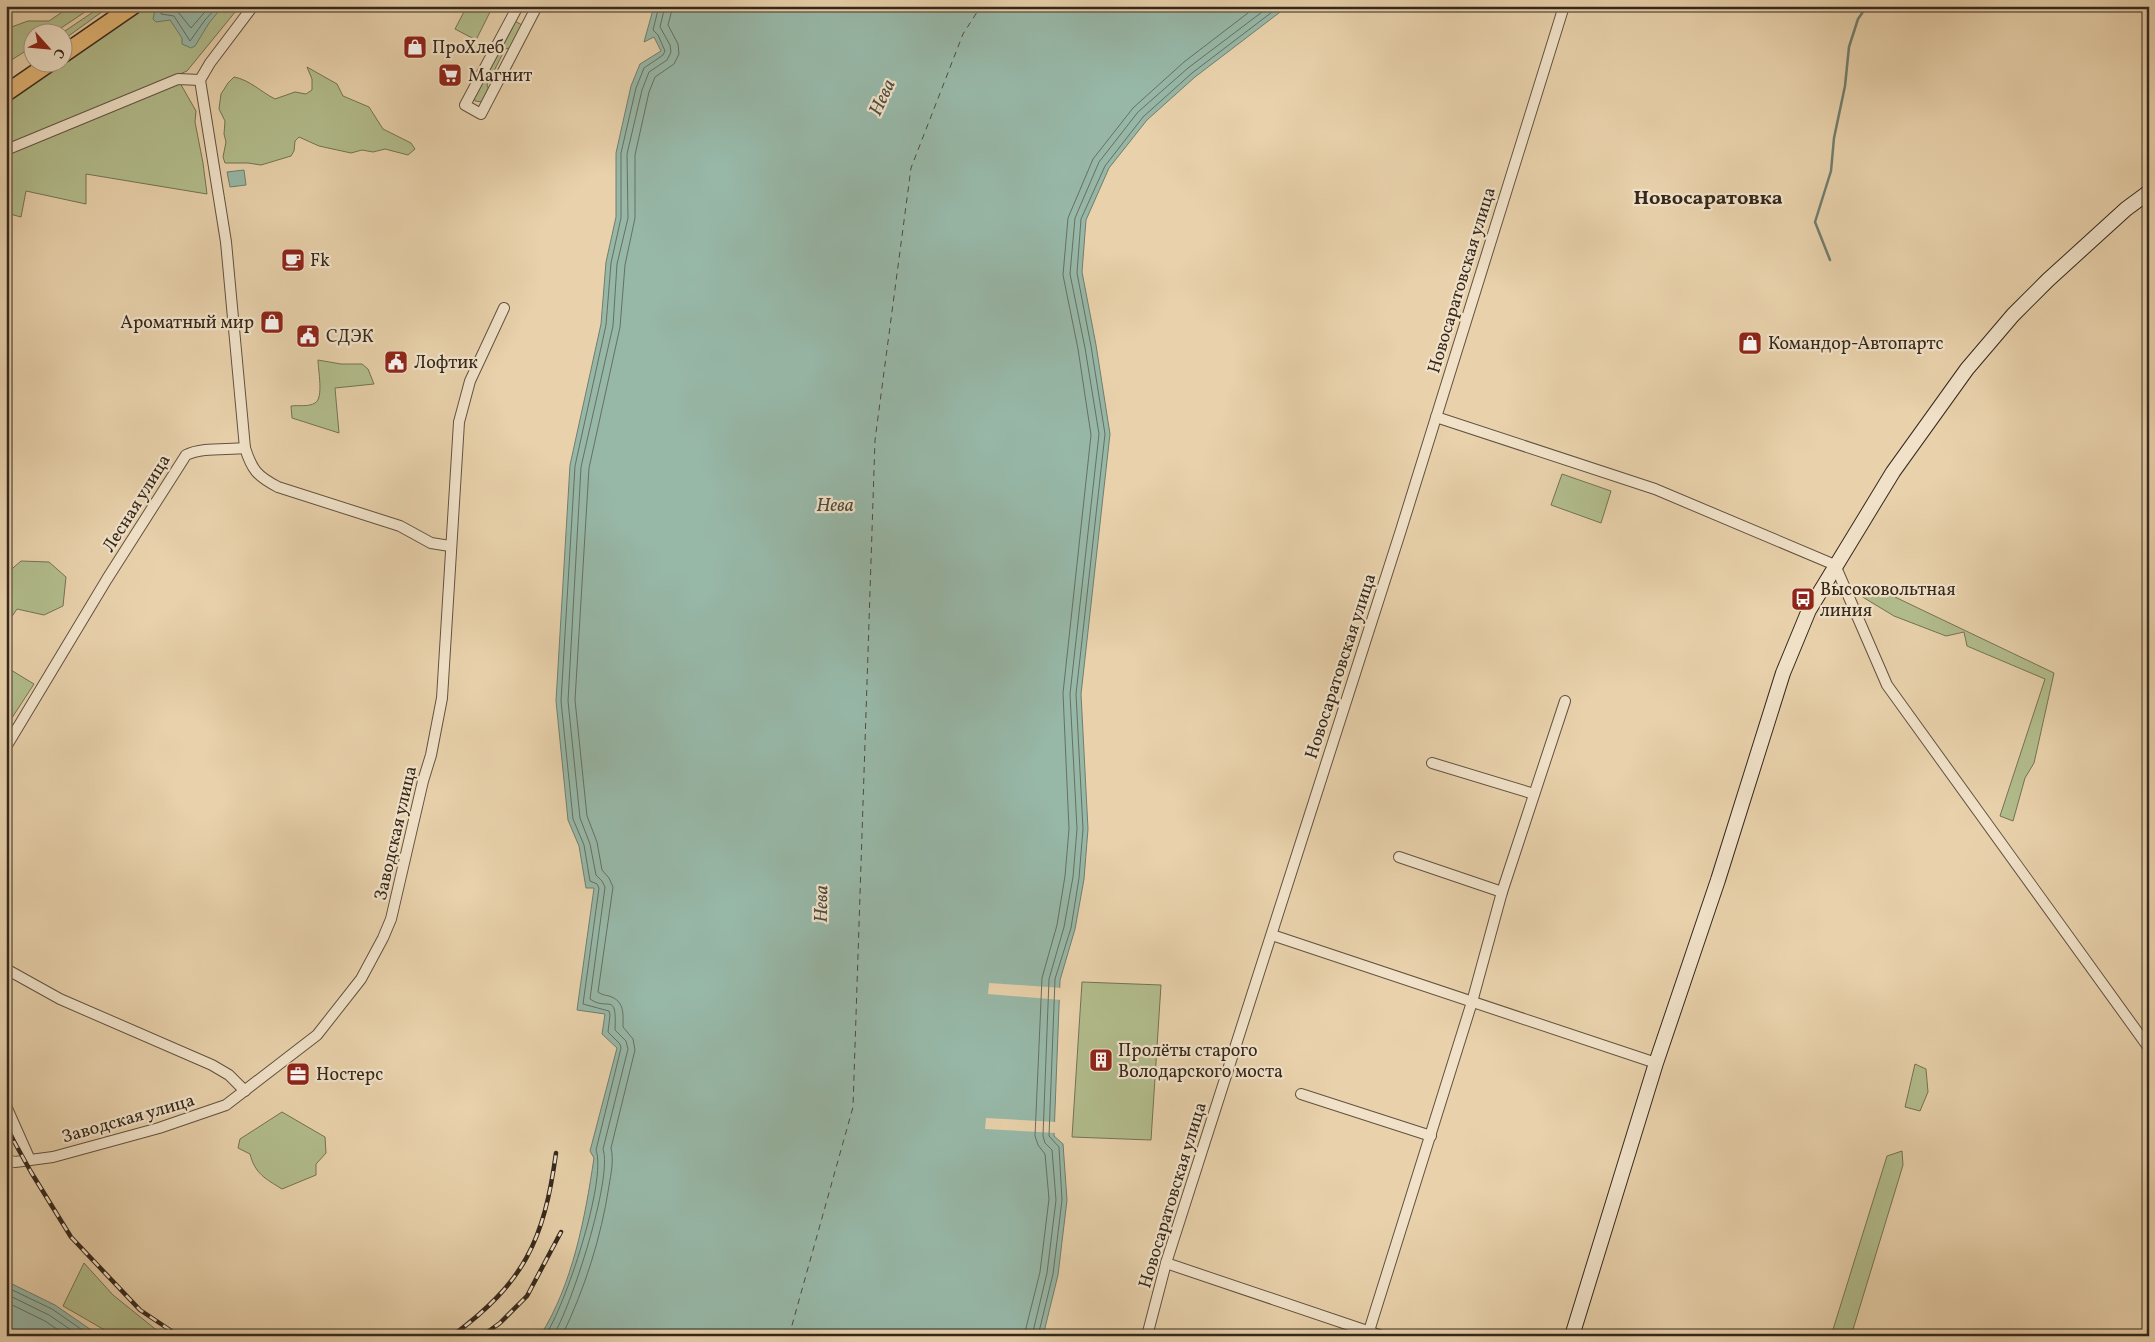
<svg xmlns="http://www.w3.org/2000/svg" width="2155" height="1342" font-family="Vollkorn,serif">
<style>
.green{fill:#b2bc8c;stroke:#747254}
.water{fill:#97b7a7;stroke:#707e6f}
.pier{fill:#e8d1ab}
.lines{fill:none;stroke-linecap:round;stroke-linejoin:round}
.shore{stroke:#667062;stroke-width:1}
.stream{stroke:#707e6f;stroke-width:2.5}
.ferry{stroke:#4e4c3f;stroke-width:1;stroke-dasharray:6 5;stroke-linecap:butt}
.street-casing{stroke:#625240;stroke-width:12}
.secondary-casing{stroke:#35281c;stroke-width:16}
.primary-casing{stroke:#35281c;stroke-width:19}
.street{stroke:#f0e1c8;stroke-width:10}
.secondary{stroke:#f0e1c8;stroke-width:14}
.primary{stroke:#e4b876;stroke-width:16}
.rail-casing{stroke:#35281c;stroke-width:4.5}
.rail{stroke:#f0e1c8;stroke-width:2.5;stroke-dasharray:8;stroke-linecap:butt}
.labels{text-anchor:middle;stroke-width:4.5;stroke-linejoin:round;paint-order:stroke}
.poi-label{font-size:18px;fill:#35281c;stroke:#f0e1c8;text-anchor:start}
.street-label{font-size:18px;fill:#35281c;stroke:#f0e1c8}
.water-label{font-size:19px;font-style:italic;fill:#4e4c3f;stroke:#f0e1c8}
.quarter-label{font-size:20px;font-weight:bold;fill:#35281c;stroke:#f0e1c8}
</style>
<rect width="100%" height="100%" fill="#e8d1ab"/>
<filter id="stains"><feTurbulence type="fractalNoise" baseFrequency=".004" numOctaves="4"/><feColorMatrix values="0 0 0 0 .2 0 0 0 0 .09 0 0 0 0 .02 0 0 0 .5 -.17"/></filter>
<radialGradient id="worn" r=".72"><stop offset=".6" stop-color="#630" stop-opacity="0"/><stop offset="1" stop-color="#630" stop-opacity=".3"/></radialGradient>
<g class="green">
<polygon points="71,6 94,6 55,32 32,32 32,47 13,59 6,62 6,29 28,21 49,21"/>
<polygon points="102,6 110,6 63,40 62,33"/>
<polygon points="144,6 240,6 187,71 6,148 6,101"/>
<polygon points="467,6 493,6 476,40 455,29"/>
<polygon points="513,20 522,25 510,48 505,49 487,85 489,90 482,102 475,101 474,96"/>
<path d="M307 67 337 84 343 96 369 107 383 129 411 143 415 149 408 155 385 149 373 152 362 150 351 153 319 146 299 137 295 141 294 151 291 156 261 165 248 163H225L223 157 226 142 224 134 225 121 219 109 221 94 228 83 234 77C250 80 261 92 275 99L295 92 306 94 312 90V79Z"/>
<polygon points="180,83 196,111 195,122 203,163 207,194 86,174 86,204 26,191 21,217 6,213 6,154"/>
<path d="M318 360 341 364H362L368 369 374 384 335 388 339 433 292 418 291 406C298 405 309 407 315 403 324 398 318 370 318 360Z"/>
<polygon points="1562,474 1611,491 1601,523 1551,505"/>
<polygon points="21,561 49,562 66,577 63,606 44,615 17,609 6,625 6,574"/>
<polygon points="1874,587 2054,673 2034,763 2025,778 2013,821 2000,816 2045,679 1967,646 1964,632 1946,636 1894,616 1861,596"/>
<polygon points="6,667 34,684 6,727"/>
<polygon points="1082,982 1161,985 1151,1140 1072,1137"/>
<polygon points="1915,1064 1926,1069 1928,1092 1920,1111 1905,1107"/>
<path d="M282 1112 325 1137 326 1153 316 1164V1175L282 1189C266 1179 255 1174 250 1154L238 1148 240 1139Z"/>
<polygon points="1902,1151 1903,1165 1851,1336 1831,1336 1887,1156"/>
<polygon points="84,1263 113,1295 164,1336 115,1336 63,1306"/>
</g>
<g class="water">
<polygon points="159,6 223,6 209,23 195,46 191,48 182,44 182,38 170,20 156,22 153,19 155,10"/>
<path d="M654 6H1288L1195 77 1147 120 1109 168 1086 220 1082 272 1096 345 1110 434 1081 694 1088 829 1084 879 1075 929 1060 980 1054 1136 1063 1144 1067 1200 1058 1275 1043 1336H540C573 1284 585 1218 594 1158L590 1151 617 1048 602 1034 605 1014 577 1010 594 888H586L579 846 568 820 556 701 570 465 601 324 606 262 616 217V153L631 86 640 64 661 51 654 37 644 42Z"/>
<polygon points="244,170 246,185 230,187 227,172"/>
<polygon points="6,1281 55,1305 100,1336 6,1336"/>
</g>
<g class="pier">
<polygon points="989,983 1062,988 1062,1000 988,994"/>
<polygon points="986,1118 1057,1122 1056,1133 985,1129"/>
</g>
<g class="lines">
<g class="shore">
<polyline points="162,6 161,14 174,16 190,41 205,20 218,6"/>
<polyline points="169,6 178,12 191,28 210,6"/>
<polyline points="6,1287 52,1309 91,1336"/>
<polyline points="6,1294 49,1315 80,1336"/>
<polyline points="6,1302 45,1321 67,1336"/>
<path d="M545 1336C565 1307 607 1181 596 1150L621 1048 620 1044 608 1032 610 1015 609 1011 583 1004 599 888 597 884 590 881 584 845 573 819 561 701 575 466 606 325 611 263 621 218V153L636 88 644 68 663 55 665 51 658 35 653 30 659 6"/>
<path d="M553 1336C571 1308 613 1178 603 1149L628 1049 626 1041 615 1030C617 990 608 1012 590 999L605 887 602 881 596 875 590 844 580 818 568 701 581 467 613 326 617 264 628 218 627 154 642 90 649 72 667 60 671 52 670 45 660 27 665 6"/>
<path d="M562 1336C585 1288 601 1238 609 1186 611 1173 614 1161 611 1148L635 1050 633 1039 623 1027C623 1014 625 1001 609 996 605 995 602 995 598 992L613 887 609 878 602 870 597 842 587 816 575 700 589 468 620 327 625 265 635 218V155L649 92 655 77 674 64 679 54 678 44 668 25 673 6"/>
<polyline points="1024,1336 1040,1272 1049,1199 1045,1154 1038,1145 1035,1136 1042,978 1057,925 1065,876 1069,829 1063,693 1091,435 1078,349 1063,275 1068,218 1093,159 1133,108 1184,62 1257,6"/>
<polyline points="1032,1336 1047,1273 1056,1200 1052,1150 1045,1143 1043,1136 1049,979 1064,927 1073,877 1077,829 1070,694 1099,434 1085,348 1070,274 1075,218 1099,162 1138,112 1188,68 1270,6"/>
<polyline points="1038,1336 1053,1274 1062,1200 1059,1147 1049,1136 1055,979 1071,928 1079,878 1083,829 1076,694 1105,434 1091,346 1077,273 1081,219 1105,166 1143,117 1192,73 1280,6"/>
</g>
<polyline class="stream" points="1830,260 1815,222 1831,171 1834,138 1845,86 1849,47 1858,19 1867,6"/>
<polyline class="ferry" points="789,1336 853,1107 875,440 911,168 963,34 981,6"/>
<g class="street-casing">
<g id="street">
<path d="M253 6 210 63 200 80 226 242 245 448C252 470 257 476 278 487L400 526 431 543 450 546"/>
<polyline points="518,6 465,105 481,114 537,6"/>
<polyline points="6,150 178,79 200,80"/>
<polyline points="1436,417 1655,489 1835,565 1887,685 2149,1048"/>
<path d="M6 747 107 579 186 455C202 447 227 450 245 448"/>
<polyline points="1432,763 1534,794"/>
<polyline points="1399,857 1502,892"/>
<polyline points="1272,935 1656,1063"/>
<polyline points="6,969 60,999 212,1065 229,1075 245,1091"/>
<polyline points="1301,1094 1431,1136"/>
<polyline points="6,1106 30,1160"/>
<polyline points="6,1160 15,1162 53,1157 159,1128 226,1105 317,1035 361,979 383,938 391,919 423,781 431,755 442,698 459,422 470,381 504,308"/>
<polyline points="1166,1263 1382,1336"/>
<polyline points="1369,1331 1472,1002 1502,892 1565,701"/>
<polyline points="1147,1336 1166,1263 1401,530 1564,6"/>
</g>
</g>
<g class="secondary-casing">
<polyline id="secondary" points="1572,1336 1656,1063 1718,880 1783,673 1809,610 1893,472 1967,369 2013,315 2048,280 2126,209 2149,192"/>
</g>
<g class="primary-casing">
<g id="primary">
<polyline points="62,55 133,6"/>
<polyline points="6,93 51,62"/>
</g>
</g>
<use href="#street" class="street"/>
<use href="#secondary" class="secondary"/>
<use href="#primary" class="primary"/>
<g class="rail-casing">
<g id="rail">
<polyline points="6,1127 31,1172 71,1237 140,1310 179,1336"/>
<path d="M452 1336C524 1283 544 1241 556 1153"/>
<polyline points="482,1336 500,1323 527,1296 561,1232"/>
</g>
</g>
<use href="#rail" class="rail"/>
</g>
<defs>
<g id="shop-square" transform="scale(1.25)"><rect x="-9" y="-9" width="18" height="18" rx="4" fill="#8f2418" stroke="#f0e1c8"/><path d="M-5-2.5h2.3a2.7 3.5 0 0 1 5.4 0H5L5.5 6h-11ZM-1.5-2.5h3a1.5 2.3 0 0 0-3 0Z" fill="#fff"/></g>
<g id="supermarket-square" transform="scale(1.25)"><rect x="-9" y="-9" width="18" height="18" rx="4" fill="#8f2418" stroke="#f0e1c8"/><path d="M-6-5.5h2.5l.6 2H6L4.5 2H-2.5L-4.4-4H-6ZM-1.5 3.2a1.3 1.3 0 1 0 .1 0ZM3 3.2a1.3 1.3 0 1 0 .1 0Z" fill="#fff"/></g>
<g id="cafe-square" transform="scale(1.25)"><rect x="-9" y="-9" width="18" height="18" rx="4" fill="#8f2418" stroke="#f0e1c8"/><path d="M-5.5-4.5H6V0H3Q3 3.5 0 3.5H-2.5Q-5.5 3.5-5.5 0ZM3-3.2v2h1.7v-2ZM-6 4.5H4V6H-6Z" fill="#fff"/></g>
<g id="civic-square" transform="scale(1.25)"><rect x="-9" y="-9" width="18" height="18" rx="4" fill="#8f2418" stroke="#f0e1c8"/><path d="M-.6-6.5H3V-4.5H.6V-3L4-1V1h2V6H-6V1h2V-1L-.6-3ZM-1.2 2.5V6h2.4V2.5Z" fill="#fff"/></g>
<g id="bus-square" transform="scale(1.25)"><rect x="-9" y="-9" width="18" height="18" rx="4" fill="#8f2418" stroke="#f0e1c8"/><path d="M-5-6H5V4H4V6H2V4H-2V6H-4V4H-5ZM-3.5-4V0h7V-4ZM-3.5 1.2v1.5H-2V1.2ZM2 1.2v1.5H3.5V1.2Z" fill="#fff"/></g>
<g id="building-square" transform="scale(1.25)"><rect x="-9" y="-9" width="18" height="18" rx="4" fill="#8f2418" stroke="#f0e1c8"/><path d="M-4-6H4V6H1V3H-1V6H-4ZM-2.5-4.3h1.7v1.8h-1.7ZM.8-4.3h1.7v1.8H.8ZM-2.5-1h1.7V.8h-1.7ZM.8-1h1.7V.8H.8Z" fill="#fff"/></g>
<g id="office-square" transform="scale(1.25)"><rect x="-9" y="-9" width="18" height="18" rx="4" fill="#8f2418" stroke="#f0e1c8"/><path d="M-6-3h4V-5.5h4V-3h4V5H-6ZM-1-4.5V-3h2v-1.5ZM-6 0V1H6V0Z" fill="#fff"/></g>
</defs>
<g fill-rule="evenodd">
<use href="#shop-square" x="415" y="47"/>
<use href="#supermarket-square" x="450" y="75"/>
<use href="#cafe-square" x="293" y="260"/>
<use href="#shop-square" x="272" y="322"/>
<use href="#civic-square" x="308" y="336"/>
<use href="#shop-square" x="1750" y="343"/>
<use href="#civic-square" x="396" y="362"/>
<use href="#bus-square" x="1803" y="599"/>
<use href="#building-square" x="1101" y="1060"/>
<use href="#office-square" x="298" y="1074"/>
</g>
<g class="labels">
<g class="poi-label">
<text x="432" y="53">ПроХлеб</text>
<text x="468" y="81">Магнит</text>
<text x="310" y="266">Fk</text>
<text x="254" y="328" text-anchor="end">Ароматный мир</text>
<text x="326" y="342">СДЭК</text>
<text x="1768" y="349">Командор-Автопартс</text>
<text x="414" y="368">Лофтик</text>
<text x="1820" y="595">Высоковольтная<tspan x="1820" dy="21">линия</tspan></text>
<text x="1118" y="1056">Пролёты старого<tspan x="1118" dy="21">Володарского моста</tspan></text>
<text x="316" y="1080">Ностерс</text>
</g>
<g class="street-label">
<text transform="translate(1461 280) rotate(-73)" y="6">Новосаратовская улица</text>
<text transform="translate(136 503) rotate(-58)" y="6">Лесная улица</text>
<text transform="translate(1340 666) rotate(-72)" y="6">Новосаратовская улица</text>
<text transform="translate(395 833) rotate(-77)" y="6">Заводская улица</text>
<text transform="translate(128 1118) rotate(-16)" y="6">Заводская улица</text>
<text transform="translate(1172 1195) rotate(-73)" y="6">Новосаратовская улица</text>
</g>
<g class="water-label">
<text transform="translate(881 97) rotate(-65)" y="7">Нева</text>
<text x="835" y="511">Нева</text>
<text transform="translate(820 904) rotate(-89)" y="7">Нева</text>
</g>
<g class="quarter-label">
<text x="1708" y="204">Новосаратовка</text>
</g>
</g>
<rect width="2155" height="1342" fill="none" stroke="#e8d1ab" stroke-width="25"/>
<rect x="8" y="8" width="2140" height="1327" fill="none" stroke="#35281c" stroke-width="2.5"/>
<rect x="12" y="12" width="2130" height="1317" fill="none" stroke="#35281c"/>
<g transform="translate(48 48) rotate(117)"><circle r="24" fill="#f0e1c8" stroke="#a59783"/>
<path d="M0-4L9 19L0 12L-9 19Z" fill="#8f2418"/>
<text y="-8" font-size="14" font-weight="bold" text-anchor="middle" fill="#35281c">С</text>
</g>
<rect width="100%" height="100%" filter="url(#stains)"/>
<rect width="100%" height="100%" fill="url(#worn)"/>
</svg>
